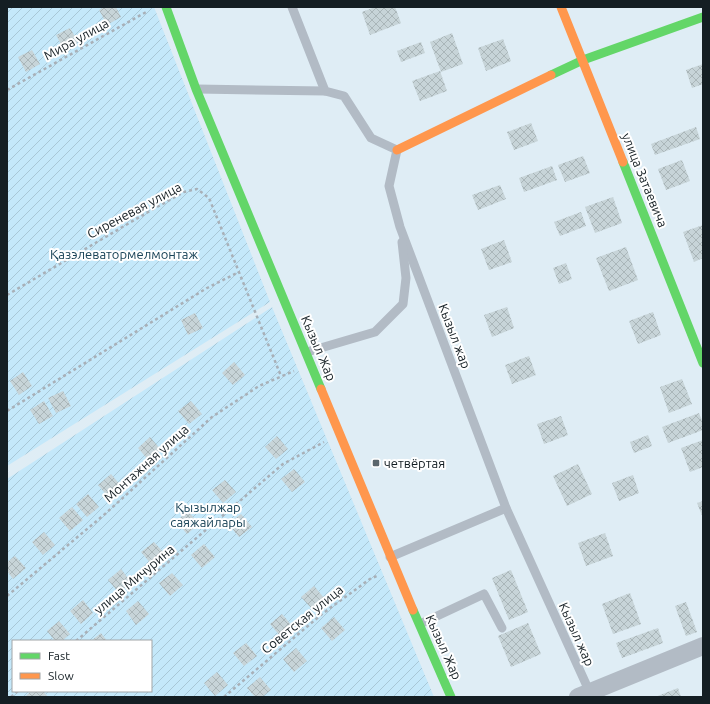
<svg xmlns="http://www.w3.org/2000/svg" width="710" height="704" font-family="Ubuntu,sans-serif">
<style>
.garden{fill:url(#garden-furrows);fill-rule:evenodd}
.building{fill:url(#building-cross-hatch)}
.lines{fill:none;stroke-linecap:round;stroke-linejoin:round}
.path{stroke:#a8b0b8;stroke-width:2.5;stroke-dasharray:3 3;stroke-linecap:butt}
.lane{stroke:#b2bbc5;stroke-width:9}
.street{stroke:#b2bbc5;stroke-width:18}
.fast{stroke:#63d668;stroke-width:9}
.slow{stroke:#ff974d;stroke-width:9}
.poi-dot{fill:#5b666c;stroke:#fff;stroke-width:1.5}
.labels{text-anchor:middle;stroke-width:4;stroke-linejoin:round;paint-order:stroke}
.street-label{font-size:13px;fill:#141e23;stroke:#fff}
.park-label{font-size:13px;fill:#194357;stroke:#fff}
.poi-label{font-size:13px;fill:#141e23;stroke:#fff;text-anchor:start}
</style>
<defs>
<pattern id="garden-furrows" width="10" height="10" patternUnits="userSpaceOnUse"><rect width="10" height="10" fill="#c4e8fa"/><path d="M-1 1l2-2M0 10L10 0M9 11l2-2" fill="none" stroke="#a8c7d6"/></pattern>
<pattern id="building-cross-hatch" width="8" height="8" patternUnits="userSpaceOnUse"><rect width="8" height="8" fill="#c7d4d8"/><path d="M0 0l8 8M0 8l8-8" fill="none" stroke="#aab6b9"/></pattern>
</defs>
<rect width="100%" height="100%" fill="#dfedf5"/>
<g class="garden">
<polygon points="7,7 154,7 270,302 7,466"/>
<path d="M272 307 434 697H7V479ZM13 641H151V691H13Z"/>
</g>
<g class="building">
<polygon points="104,7 116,7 121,17 107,25 99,10"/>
<polygon points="375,7 395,7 401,23 370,35 362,12"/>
<polygon points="70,28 78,42 64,50 56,35"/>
<polygon points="452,33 463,64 441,72 430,42"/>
<polygon points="503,39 511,61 486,71 478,48"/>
<polygon points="421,42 425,53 401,62 397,51"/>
<polygon points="32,50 40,64 26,72 18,57"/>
<polygon points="703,64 703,84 692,88 686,70"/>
<polygon points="440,71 447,91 420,101 412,81"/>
<polygon points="531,123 538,141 514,150 507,132"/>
<polygon points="696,127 700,139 655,155 651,144"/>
<polygon points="583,156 590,173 565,182 558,165"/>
<polygon points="682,160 690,181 666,190 658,169"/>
<polygon points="552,166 557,180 524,192 519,178"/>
<polygon points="500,185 506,199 478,210 472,195"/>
<polygon points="613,197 622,223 595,233 585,207"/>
<polygon points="581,212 586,226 560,236 554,222"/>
<polygon points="703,225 703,258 694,262 683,232"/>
<polygon points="504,240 512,262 489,270 481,249"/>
<polygon points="626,247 638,280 609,291 596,258"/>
<polygon points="566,263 572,279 559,284 553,268"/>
<polygon points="507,307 514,328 492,337 484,315"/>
<polygon points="653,312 661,335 638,344 629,321"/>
<polygon points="195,313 203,328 188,335 181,320"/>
<polygon points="529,356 536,375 512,384 505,365"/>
<polygon points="234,362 245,375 233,385 222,373"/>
<polygon points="23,372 32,386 19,395 10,381"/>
<polygon points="682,379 692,404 669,413 660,387"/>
<polygon points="63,391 71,406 56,413 48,398"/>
<polygon points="44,401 53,416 39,424 30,410"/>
<polygon points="191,401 202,414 189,424 178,411"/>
<polygon points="699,413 703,423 703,430 668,443 662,427"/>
<polygon points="561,416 568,435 544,444 537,424"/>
<polygon points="648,435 652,446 634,453 630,442"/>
<polygon points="277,436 288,449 276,459 265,447"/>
<polygon points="150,437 161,450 149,461 138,448"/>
<polygon points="703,440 703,467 690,472 681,448"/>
<polygon points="578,464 592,494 567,506 553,476"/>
<polygon points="294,469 305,482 292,492 281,479"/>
<polygon points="111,474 122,487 109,498 98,485"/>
<polygon points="633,475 639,493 619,501 612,483"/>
<polygon points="225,480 236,492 223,503 212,490"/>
<polygon points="88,494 99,507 87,517 76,504"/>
<polygon points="703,501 703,518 697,503"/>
<polygon points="72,507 83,520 70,531 59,518"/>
<polygon points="188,511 199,524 187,534 176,521"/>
<polygon points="241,514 252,527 239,537 228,524"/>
<polygon points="44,532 55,545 43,555 32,542"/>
<polygon points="605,533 613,556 586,566 578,543"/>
<polygon points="154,542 165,554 152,565 141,552"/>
<polygon points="204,544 215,557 202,568 191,555"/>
<polygon points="15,556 26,568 13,579 7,571 7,562"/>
<polygon points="121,569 131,582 119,593 108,580"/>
<polygon points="511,570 528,612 509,620 492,578"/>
<polygon points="172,573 183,585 170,596 159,583"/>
<polygon points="314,586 325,599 312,609 301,597"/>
<polygon points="630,593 641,624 613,634 602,604"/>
<polygon points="83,600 93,613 81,624 70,611"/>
<polygon points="138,601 149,614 136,625 126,611"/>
<polygon points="686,602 697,632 686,636 675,606"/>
<polygon points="282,614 293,627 281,637 270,624"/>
<polygon points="334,617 345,630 332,641 321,628"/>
<polygon points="59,621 70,634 62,641 55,641 47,631"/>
<polygon points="528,623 541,654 511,667 498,636"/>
<polygon points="658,628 663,643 622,658 616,643"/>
<polygon points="101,633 107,641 91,641"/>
<polygon points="246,643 257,656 244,666 233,653"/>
<polygon points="296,648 307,661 294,672 283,659"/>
<polygon points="217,672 228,685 215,696 204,683"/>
<polygon points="260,677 271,690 262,697 255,697 247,688"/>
<polygon points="678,688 681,697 655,697"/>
<polygon points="31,691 43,691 48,697 27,697 26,696"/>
</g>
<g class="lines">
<g class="path">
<polyline points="7,90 148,11"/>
<polyline points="7,295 148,212 184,192 197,189 209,198 281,376"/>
<polyline points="7,411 207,288 239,272"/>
<polyline points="7,596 105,514 212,417 259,386 294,371"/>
<polyline points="76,641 283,464 324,442"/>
<polyline points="11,697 18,691"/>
<polyline points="224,697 322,614 370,579 379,575"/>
</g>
<g class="lane">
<polyline points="292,7 325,91 344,96 371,138 397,150 389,186 400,227 506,508 591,695"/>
<polyline points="197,89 325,91"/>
<polyline points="307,352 375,332 403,304 406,278 402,242"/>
<polyline points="390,557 506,508"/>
<polyline points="420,624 484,594 502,628"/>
</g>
<polyline class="street" points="578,697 703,646"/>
<g class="fast">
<polyline points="166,7 196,89 321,389"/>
<polyline points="551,75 583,60 703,17"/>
<polyline points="623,162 703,363"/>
<polyline points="413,610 451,697"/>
</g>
<g class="slow">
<polyline points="561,7 623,162"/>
<polyline points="397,150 551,75"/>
<polyline points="321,389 413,610"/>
</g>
</g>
<rect class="poi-dot" x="372" y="459" width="8" height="8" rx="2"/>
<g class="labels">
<g class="street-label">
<text transform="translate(76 39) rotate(-29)" y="5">Мира улица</text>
<text transform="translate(645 180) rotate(68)" y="5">улица Затаевича</text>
<text transform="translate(134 210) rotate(-28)" y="5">Сиреневая улица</text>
<text transform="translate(455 336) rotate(69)" y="5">Кызыл жар</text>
<text transform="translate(319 348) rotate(67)" y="5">Кызыл Жар</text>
<text transform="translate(146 463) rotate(-42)" y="5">Монтажная улица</text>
<text transform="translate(134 579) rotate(-40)" y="5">улица Мичурина</text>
<text transform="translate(302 619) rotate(-39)" y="5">Советская улица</text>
<text transform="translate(577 634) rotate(66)" y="5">Кызыл жар</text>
<text transform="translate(444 647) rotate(66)" y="5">Кызыл Жар</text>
</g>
<g class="park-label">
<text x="124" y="259">Қазэлеватормелмонтаж</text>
<text x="208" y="512">Қызылжар<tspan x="208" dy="15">саяжайлары</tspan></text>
</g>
<g class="poi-label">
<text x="384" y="468">четвёртая</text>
</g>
</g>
<rect width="710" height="704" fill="none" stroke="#141e23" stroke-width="16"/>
<rect x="12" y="640" width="140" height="52" fill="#ffffff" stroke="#a1a5a7"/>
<rect x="20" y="653" width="20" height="6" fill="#63d668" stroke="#a1a5a7"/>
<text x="48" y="660" font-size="12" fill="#141e23">Fast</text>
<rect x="20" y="673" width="20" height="6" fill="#ff974d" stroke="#a1a5a7"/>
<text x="48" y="680" font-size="12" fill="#141e23">Slow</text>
</svg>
